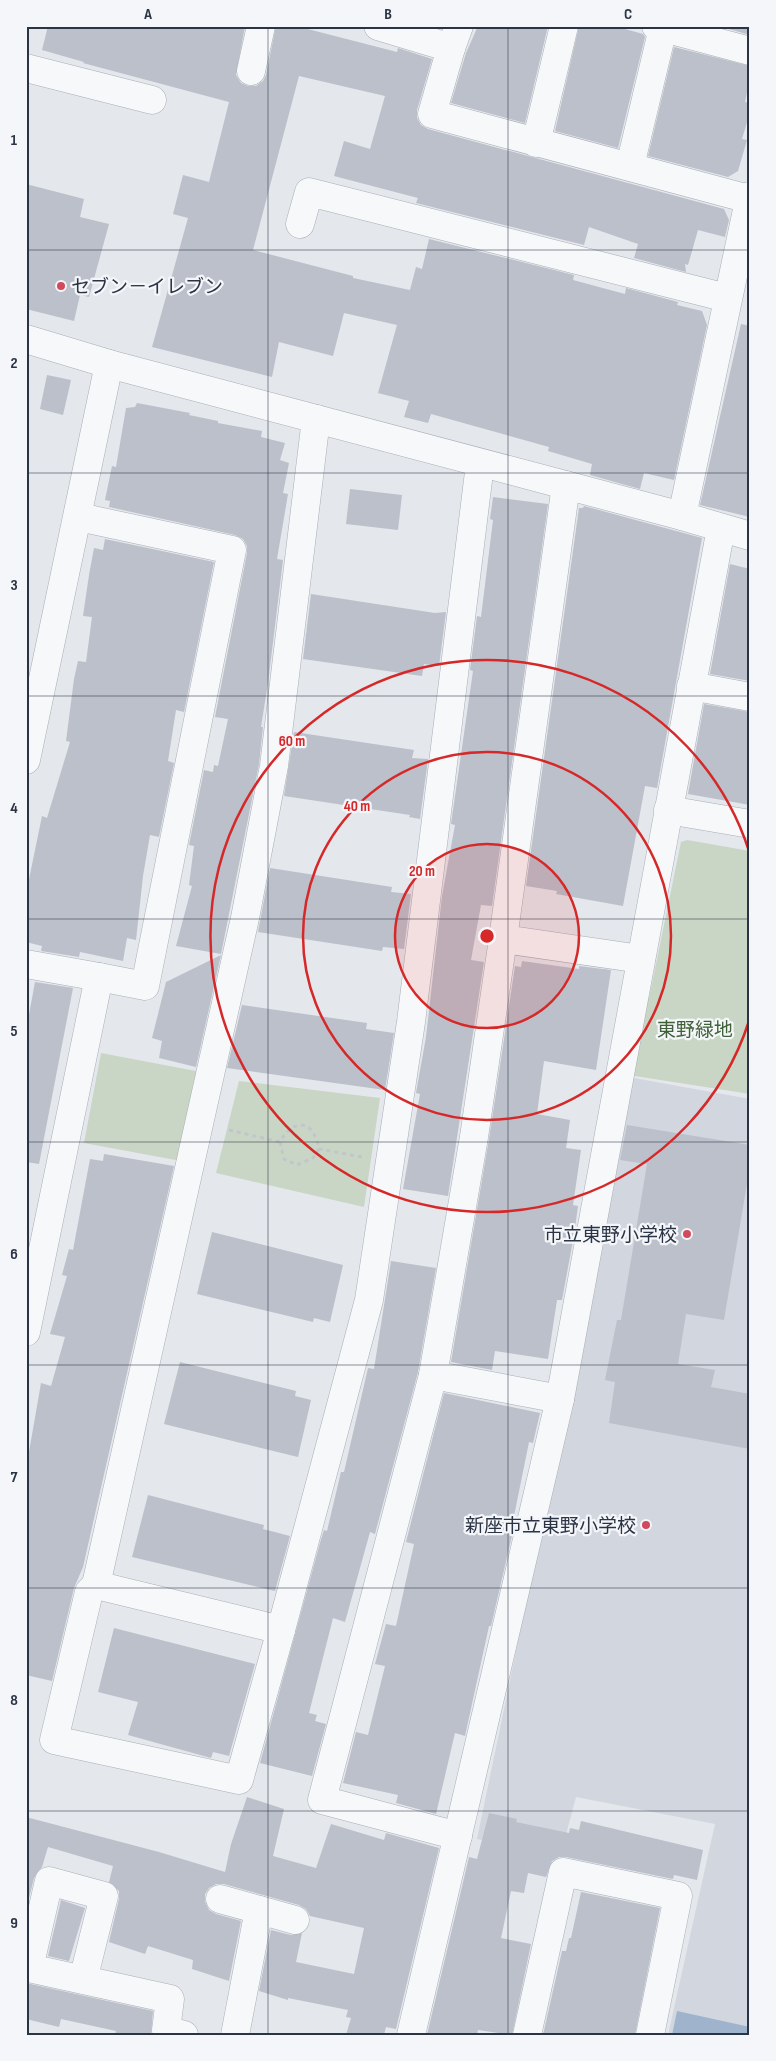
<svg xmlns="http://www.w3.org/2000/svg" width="776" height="2061" font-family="'Sofia Sans Condensed','Noto Sans JP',sans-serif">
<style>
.built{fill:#d2d6de}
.green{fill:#c9d6c5}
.water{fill:#9fb4cc}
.building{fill:#bbc0ca}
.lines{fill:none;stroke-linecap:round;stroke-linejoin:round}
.minor-casing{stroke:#a9aeb7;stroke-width:29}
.path{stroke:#c2c5cb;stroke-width:3;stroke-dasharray:4 4;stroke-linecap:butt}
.minor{stroke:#f7f8fa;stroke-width:28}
.grid{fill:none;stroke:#2b3445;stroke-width:1;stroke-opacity:0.55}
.ring{fill:none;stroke:#d62828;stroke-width:2.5}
.poi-dot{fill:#d1495b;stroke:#f4f6f9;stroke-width:2}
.labels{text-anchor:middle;stroke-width:4.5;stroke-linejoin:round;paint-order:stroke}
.poi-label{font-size:19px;fill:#2b3445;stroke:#f4f6f9;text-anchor:end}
.park-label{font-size:19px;fill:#3f6138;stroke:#f4f6f9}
.centre{fill:#d62828;stroke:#f4f6f9;stroke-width:2.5}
.ring-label{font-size:15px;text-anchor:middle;font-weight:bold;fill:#d62828;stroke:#f4f6f9;stroke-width:4.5;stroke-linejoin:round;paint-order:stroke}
.neatline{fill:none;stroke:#2b3445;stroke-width:2}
.grid-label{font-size:16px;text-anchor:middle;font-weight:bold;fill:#2b3445}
</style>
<rect width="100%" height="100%" fill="#e4e7ec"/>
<polygon class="built" points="623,1076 750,1099 750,2035 668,2035 715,1824 576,1797 560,1857 477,1839 599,1252"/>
<g class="green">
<polygon points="687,840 750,851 750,1094 622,1074 637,998 649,998 681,842"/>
<polygon points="101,1053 201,1072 181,1161 84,1143"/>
<polygon points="239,1081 380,1098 364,1207 216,1173"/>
</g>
<polygon class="water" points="677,2011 750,2027 750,2035 672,2035"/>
<g class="building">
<polygon points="48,26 245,26 236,75 241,83 248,86 256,86 263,81 266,75 276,26 296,26 397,52 398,48 432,59 417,110 417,118 421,125 428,129 724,209 729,220 725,237 698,230 688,265 685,264 686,272 634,258 638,244 589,227 584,245 416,203 418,198 334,176 344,141 370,149 385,96 299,76 253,250 353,276 353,278 410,290 416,267 422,269 429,239 574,275 573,280 625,294 626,288 678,302 677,305 702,311 707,325 674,480 644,473 640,489 590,475 592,464 548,451 549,447 431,414 428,423 404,417 409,401 378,393 397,325 344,313 333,356 279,342 272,377 152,347 188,218 173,214 183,175 209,182 229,102 83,63 84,62 42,50"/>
<polygon points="478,26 548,26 525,123 451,103 466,53"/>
<polygon points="579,26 614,26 643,34 645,37 618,148 555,131"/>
<polygon points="718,26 750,26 750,35"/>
<polygon points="674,47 750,66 750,79 745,102 750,103 750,112 742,139 747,140 738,171 728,177 648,156"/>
<polygon points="26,184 84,199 80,217 109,224 89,297 80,295 74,321 26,309"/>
<polygon points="741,324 750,326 750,517 700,505"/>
<polygon points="47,375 71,380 63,415 40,409"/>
<polygon points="137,403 190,413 189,415 218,421 218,423 262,431 261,437 285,443 280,460 289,463 283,493 288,494 277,559 283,560 268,683 261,727 263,727 259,764 221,954 176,946 192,886 189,885 194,846 189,845 204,770 213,772 214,765 218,766 228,719 215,717 247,553 247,546 243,539 235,535 109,507 110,501 105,500 112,466 116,467 126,408 135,407"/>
<polygon points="350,489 402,495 398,530 346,524"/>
<polygon points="493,497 548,504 492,906 481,905 471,960 484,962 448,1196 403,1189 420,1094 416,1093 426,1037 442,896 455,825 451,824 473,671 470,670 477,616 481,617 493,520 490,519"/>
<polygon points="584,506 702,538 657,788 645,786 623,906 556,894 557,891 526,886 579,508 583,508"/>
<polygon points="105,539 214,562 184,712 176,710 168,761 174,763 159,837 150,835 143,876 136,940 127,938 123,961 80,952 79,957 41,951 42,946 26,942 26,894 42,816 47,818 70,742 66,741 74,679 78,661 86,662 92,617 83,616 89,575 94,548 103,550"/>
<polygon points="730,564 750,569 750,681 710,674"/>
<polygon points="311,594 435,613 446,612 439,666 424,664 422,676 303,659"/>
<polygon points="704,704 750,712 750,805 688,794"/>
<polygon points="294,732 414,750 412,758 428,759 420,819 409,817 410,815 284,796"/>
<polygon points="270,868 392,887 391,892 411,894 404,949 383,947 382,951 258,932"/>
<polygon points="221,955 196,1067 159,1058 162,1041 152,1038 166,982"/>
<polygon points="522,961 579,969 579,966 611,970 596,1070 544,1061 537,1114 570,1120 566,1148 581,1150 573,1205 578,1206 574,1235 562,1300 557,1300 548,1359 495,1351 492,1370 451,1362 489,1139 515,966 521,967"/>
<polygon points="35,982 73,988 39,1164 26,1162 26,1031"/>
<polygon points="242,1005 367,1023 366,1029 394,1033 385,1090 227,1068"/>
<polygon points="627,1125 750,1145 750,1166 724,1320 686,1314 678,1364 715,1370 711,1387 750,1394 750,1449 609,1423 615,1382 605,1380 617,1320 621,1320 647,1164 620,1160"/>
<polygon points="104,1154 174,1166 83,1567 74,1588 52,1681 26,1675 26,1452 29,1452 41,1383 51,1386 65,1337 50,1334 67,1276 62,1275 69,1249 73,1250 90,1159 103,1161"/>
<polygon points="212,1232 343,1265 330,1322 314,1318 313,1322 197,1294"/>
<polygon points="391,1261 436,1268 418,1372 375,1534 370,1532 345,1622 333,1618 309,1713 317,1715 315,1721 326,1724 312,1776 260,1763 320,1543 324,1530 327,1531 341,1472 344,1472 368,1368 374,1369"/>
<polygon points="180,1362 296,1391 295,1396 311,1400 298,1457 164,1424"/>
<polygon points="444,1393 540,1413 533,1443 529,1442 512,1526 514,1527 491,1626 489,1626 465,1736 455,1733 436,1814 396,1803 398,1795 343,1783 356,1732 368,1735 385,1666 375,1664 386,1624 396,1626 414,1544 406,1542"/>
<polygon points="148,1495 264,1525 263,1529 290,1536 275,1591 132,1557"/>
<polygon points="114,1628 255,1664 229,1756 213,1752 211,1758 128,1735 138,1702 98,1692"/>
<polygon points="247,1797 284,1809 273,1856 316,1868 331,1824 384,1840 386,1833 439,1848 396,2029 386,2027 384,2035 346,2035 351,2018 346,2017 348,2010 288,1998 288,2000 259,1991 271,1930 291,1935 302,1933 296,1962 354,1974 364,1928 310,1916 306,1909 299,1905 224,1884 216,1884 209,1888 205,1894 205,1902 209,1910 216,1914 241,1921 229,1981 192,1969 193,1960 148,1946 145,1954 109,1942 119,1899 119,1891 109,1882 113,1866 48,1847 42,1867 34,1878 26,1910 26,1817 159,1852 225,1872 231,1844"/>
<polygon points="489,1813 517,1819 516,1822 569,1833 570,1828 579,1830 581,1821 703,1850 697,1880 674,1875 673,1879 566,1857 559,1857 552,1861 546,1877 528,1873 524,1893 511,1891 501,1938 531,1944 512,2035 478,2030 477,2035 427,2035 469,1857 477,1859"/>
<polygon points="581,1892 660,1908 635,2035 543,2035 562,1951 566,1951 569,1938 571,1938"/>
<polygon points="61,1900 85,1908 69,1961 48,1956"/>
<polygon points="26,1983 153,2011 151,2035 115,2035 116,2031 61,2019 59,2027 26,2019"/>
</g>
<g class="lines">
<g class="minor-casing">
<g id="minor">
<polyline points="378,26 451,48 432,114 749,199"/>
<polyline points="656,26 750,51"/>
<polyline points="451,48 459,26"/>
<polyline points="26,68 152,100"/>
<polyline points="251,71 261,26"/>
<polyline points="536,143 564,26"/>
<polyline points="630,166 663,28"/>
<polyline points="300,224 309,192 727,298"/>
<polyline points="26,339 109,364 682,516 750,536"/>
<polyline points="316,419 274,766 245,918 96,1585 281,1630 369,1300 411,1022 480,464"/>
<polyline points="566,485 503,939 641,959"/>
<polyline points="682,516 750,196"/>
<polyline points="79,517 232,550 145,986 99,977"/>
<polyline points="691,686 750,697"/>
<polyline points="26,760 109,364"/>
<polyline points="668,810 750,824"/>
<polyline points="26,964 99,977 26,1332"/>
<polyline points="433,1375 560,1399"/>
<polyline points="96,1585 89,1592 54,1740 239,1780 281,1630"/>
<polyline points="458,1836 322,1800 433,1375 474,1137 503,939"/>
<polyline points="220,1899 295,1920"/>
<polyline points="83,1980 104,1896 49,1881 29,1968 170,1999 166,2030 184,2035"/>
<polyline points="235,2035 259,1910"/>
<polyline points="411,2035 560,1399 721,528"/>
<polyline points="527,2035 563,1872 678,1896 650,2035"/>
</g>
</g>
<g class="path">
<polyline points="229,1130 280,1142"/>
<path d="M319 1149 313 1158 297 1165 284 1159 280 1142C295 1116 314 1121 319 1149L362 1157"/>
</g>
<use href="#minor" class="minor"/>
</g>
<path class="grid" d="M268 26V2035M508 26V2035M26 250H750M26 473H750M26 696H750M26 919H750M26 1142H750M26 1365H750M26 1588H750M26 1811H750"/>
<circle cx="487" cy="936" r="92" fill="#d62828" fill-opacity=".12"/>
<g class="ring">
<circle cx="487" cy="936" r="92"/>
<circle cx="487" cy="936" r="184"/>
<path d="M749 1021A276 276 0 1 1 749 851"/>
</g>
<g class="poi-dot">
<circle cx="61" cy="286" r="5"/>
<circle cx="687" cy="1234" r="5"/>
<circle cx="646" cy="1525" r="5"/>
</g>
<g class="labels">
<g class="poi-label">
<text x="71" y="293" text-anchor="start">セブン－イレブン</text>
<text x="677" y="1241">市立東野小学校</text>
<text x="636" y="1532">新座市立東野小学校</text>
</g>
<g class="park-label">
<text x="695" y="1036">東野緑地</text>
</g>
</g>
<circle cx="487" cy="936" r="8" class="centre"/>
<g class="ring-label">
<text x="292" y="746">60 m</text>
<text x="357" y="811">40 m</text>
<text x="422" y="876">20 m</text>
</g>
<rect width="776" height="2061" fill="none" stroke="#f4f6f9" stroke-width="55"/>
<rect x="28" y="28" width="720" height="2006" class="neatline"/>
<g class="grid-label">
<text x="148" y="19">A</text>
<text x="388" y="19">B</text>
<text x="628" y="19">C</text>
<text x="14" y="145">1</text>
<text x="14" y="368">2</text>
<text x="14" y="590">3</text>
<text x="14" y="813">4</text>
<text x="14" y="1036">5</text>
<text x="14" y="1259">6</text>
<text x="14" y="1482">7</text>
<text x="14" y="1705">8</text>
<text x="14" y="1928">9</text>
</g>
</svg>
